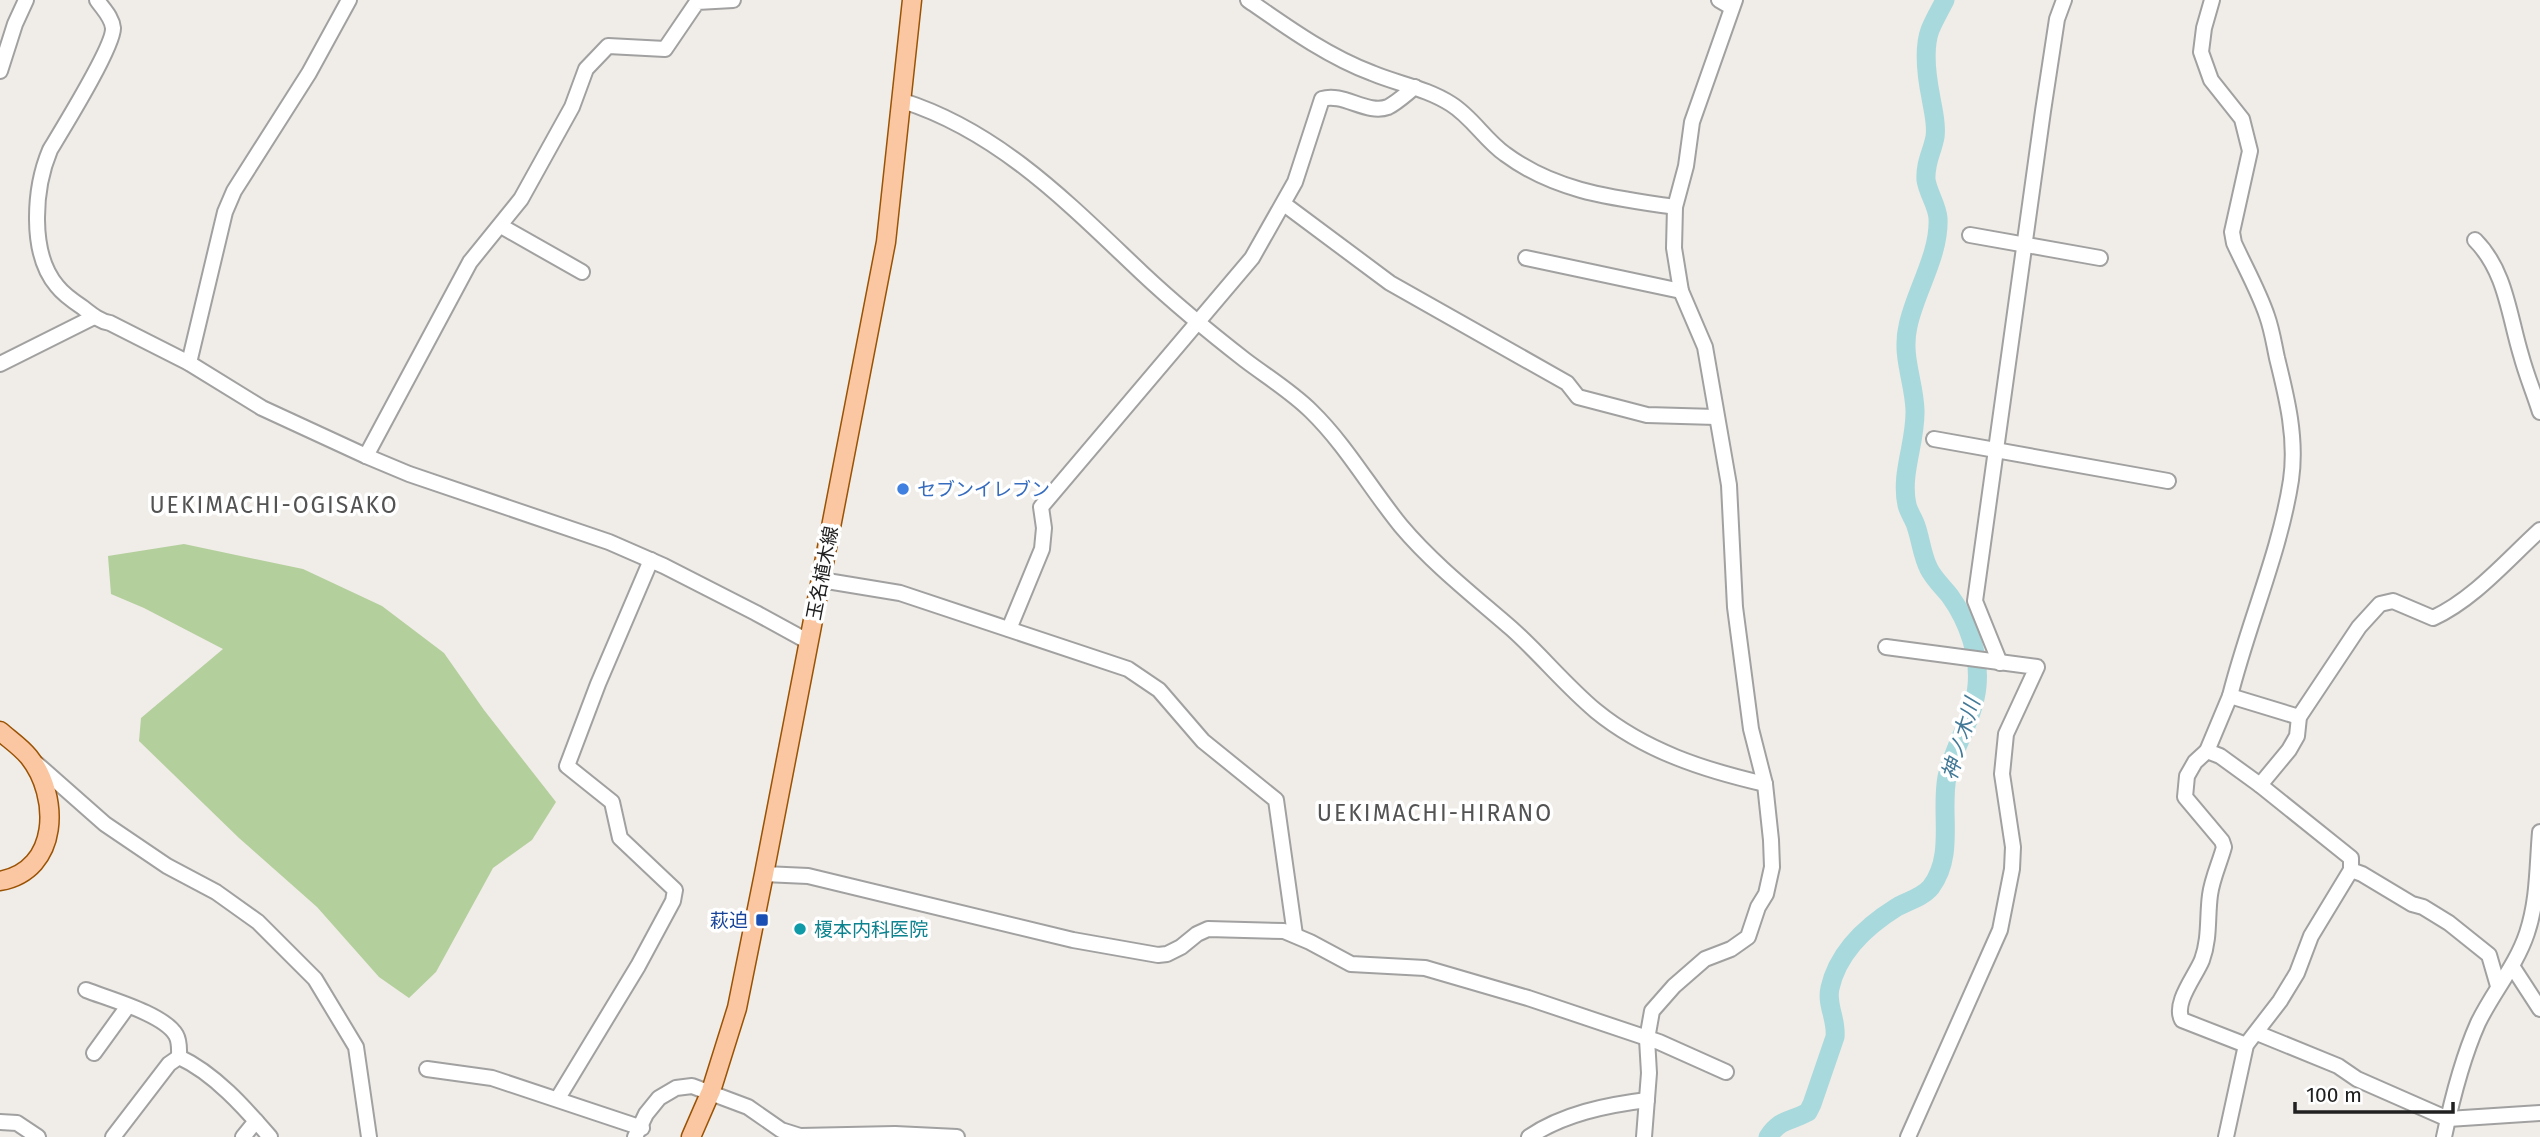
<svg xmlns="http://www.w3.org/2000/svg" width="2540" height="1137" font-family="'Fira Sans','Noto Sans JP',sans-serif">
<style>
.forest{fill:#b3cf9c}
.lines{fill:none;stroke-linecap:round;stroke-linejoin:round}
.river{stroke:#a8d9dd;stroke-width:19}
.minor-casing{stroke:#a1a1a1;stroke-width:18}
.major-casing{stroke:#9a5203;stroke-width:21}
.minor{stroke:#fff;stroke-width:14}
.major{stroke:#fac7a2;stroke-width:18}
.shop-dot{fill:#3f7fe0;stroke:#fff;stroke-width:2.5}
.transit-dot{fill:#1a4fb4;stroke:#fff;stroke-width:2.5}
.culture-dot{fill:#0f9aa8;stroke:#fff;stroke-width:2.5}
.labels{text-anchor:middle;stroke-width:7;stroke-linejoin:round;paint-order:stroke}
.shop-label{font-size:19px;fill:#366cbe;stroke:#fff;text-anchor:start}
.street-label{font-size:19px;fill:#202020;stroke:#fff}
.transit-label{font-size:19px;fill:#164399;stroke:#fff;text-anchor:end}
.culture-label{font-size:19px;fill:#0d838f;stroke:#fff;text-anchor:start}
.water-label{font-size:21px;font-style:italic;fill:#447a97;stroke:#fff}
.quarter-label{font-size:23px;letter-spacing:2px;fill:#535353;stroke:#fff}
</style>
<rect width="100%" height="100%" fill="#f0ece7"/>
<polygon class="forest" points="184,544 303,569 382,606 444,653 484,710 556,802 532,840 493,868 436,972 409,998 379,977 317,907 239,838 139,741 141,718 223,649 144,608 111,594 108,556"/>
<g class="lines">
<path class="river" d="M1768 1137C1781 1118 1790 1122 1808 1112L1812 1104 1835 1037C1837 1019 1826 1005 1830 988 1838 952 1868 925 1897 907 1908 901 1923 897 1931 887 1955 855 1940 813 1947 777 1954 745 1974 718 1977 686 1980 655 1968 621 1950 596 1943 587 1934 579 1929 569 1922 556 1921 540 1916 526 1914 519 1909 513 1907 505 1900 473 1916 443 1915 410 1914 381 1901 356 1908 326 1915 292 1940 254 1938 218 1937 205 1928 193 1926 180 1925 162 1932 153 1935 137 1937 124 1933 110 1931 98 1927 78 1923 49 1930 30 1934 20 1940 10 1945 0"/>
<g class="minor-casing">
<g id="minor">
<path d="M97 0C103 9 112 17 113 28 114 46 62 130 50 150 34 188 29 253 57 286 64 295 73 301 82 307 91 314 99 321 110 323L189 363 262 408 366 456 409 474 609 542 664 566 756 613 809 642"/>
<path d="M1248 0C1287 27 1327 56 1372 73 1398 84 1426 88 1451 104 1472 117 1485 140 1505 154 1556 192 1614 198 1675 207"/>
<polyline points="1719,0 1731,7"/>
<path d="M2212 0 2204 28 2201 52 2211 80 2242 119 2250 151 2232 232 2234 243C2245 267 2259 292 2267 316 2272 330 2274 344 2277 358 2287 398 2297 439 2291 480 2280 552 2248 624 2230 696L2299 717"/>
<polyline points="0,71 15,24 26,0"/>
<path d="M903 101C1000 132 1069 204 1142 273 1175 304 1209 332 1245 360 1266 376 1292 392 1311 411 1346 445 1370 488 1401 526 1433 564 1474 596 1512 629 1541 655 1566 686 1596 711 1645 751 1704 770 1765 784"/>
<polyline points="1284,204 1390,283 1567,383 1578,397 1647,415 1716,417"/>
<polyline points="501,226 582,272"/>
<polyline points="1970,235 2100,258"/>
<path d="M2475 240C2506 271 2509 316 2521 355 2526 374 2534 393 2540 412"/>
<polyline points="1526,258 1681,291"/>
<polyline points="189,363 225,212 234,191 309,73 349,0"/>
<polyline points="0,364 94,317"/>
<polyline points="1934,439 2168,481"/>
<polyline points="366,456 470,262 521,199 572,107 586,69 608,46 665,49 697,2 733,0"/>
<polyline points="821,580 900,593 1128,669 1159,690 1203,741 1276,800 1295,935"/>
<path d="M1009 629 1042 549 1044 528 1041 507 1252 258 1295 182 1322 99C1343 92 1367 115 1388 107 1398 102 1407 93 1415 87"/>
<polyline points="1886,647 2037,667 2006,734 2002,774 2013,847 2012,869 2000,930 1908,1137"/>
<polyline points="2000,663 1975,601 2043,111 2057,19 2064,0"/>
<path d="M2230 696 2207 751 2195 762 2187 776 2185 797 2222 841 2224 847C2220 862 2212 879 2210 895 2207 917 2210 938 2202 960 2195 977 2173 1003 2182 1020L2246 1045"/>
<polyline points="2207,751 2220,756 2260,785"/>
<polyline points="37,764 105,824 167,866 216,892 258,922 315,979 356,1047 369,1137"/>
<polyline points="2351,870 2362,874 2412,904 2423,907 2449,923 2489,955 2498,986"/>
<polyline points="764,874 808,876 1073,940 1158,955 1167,954 1181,947 1197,934 1208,929 1284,931 1310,942 1351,964 1425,968 1528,998 1659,1042 1726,1072"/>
<polyline points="2512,966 2540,1009"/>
<path d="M86 990C109 999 164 1014 176 1035 180 1042 179 1050 179 1057"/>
<polyline points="2257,1033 2338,1066 2357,1079 2448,1119 2540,1113"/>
<polyline points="94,1053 128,1006"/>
<polyline points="427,1069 492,1078 642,1128"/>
<polyline points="558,1098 638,966 673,901 675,890 620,838 612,802 567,766 598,684 651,560"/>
<polyline points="0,1122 17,1123 38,1137"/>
<path d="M113 1137 169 1064 179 1057C214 1073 245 1108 270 1137"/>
<polyline points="243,1137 256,1121"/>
<polyline points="635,1137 646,1114 659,1098 676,1088 692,1086 748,1107 781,1130 800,1136 895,1134 957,1137"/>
<path d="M1529 1137C1563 1114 1606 1105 1647 1100"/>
<polyline points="1644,1137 1649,1073 1647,1039 1652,1011 1674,986 1705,959 1731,949 1748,937 1758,907 1766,894 1772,867 1771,840 1765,784 1751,729 1735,607 1729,485 1705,347 1681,291 1674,248 1675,207 1686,166 1692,122 1735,0"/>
<path d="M2226 1137 2246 1045 2280 1001 2297 973 2311 936 2351 870V858L2260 785 2289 750 2297 736 2299 717 2359 627 2380 604 2393 601 2433 618C2474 599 2506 561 2540 530"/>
<path d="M2444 1137C2452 1099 2462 1059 2478 1023 2493 992 2516 966 2527 933 2538 900 2537 867 2540 832"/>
</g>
</g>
<g class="major-casing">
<g id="major">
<path d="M0 731C9 739 21 747 29 757 60 796 60 870 0 881"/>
<polyline points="691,1137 711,1091 737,1008 764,874 886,242 912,0"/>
</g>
</g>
<use href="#minor" class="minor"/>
<use href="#major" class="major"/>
</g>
<circle class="shop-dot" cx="903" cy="489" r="7"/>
<rect class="transit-dot" x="755" y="913" width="14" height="14" rx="3.5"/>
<circle class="culture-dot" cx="800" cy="929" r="7"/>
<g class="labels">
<g class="shop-label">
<text x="917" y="496">セブンイレブン</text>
</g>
<g class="street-label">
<text transform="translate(822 573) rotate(-79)" y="7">玉名植木線</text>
</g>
<g class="transit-label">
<text x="748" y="927">萩迫</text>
</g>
<g class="culture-label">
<text x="814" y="936">榎本内科医院</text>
</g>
<g class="water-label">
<text transform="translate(1961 739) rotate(-73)" y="7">神ノ木川</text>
</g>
<g class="quarter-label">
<text x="274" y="513">UEKIMACHI-OGISAKO</text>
<text x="1435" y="821">UEKIMACHI-HIRANO</text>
</g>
</g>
<path d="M2295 1102v10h158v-10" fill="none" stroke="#202020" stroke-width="3.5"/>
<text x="2306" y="1102" font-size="21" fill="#202020" stroke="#ffffff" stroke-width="5" paint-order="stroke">100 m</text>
</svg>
